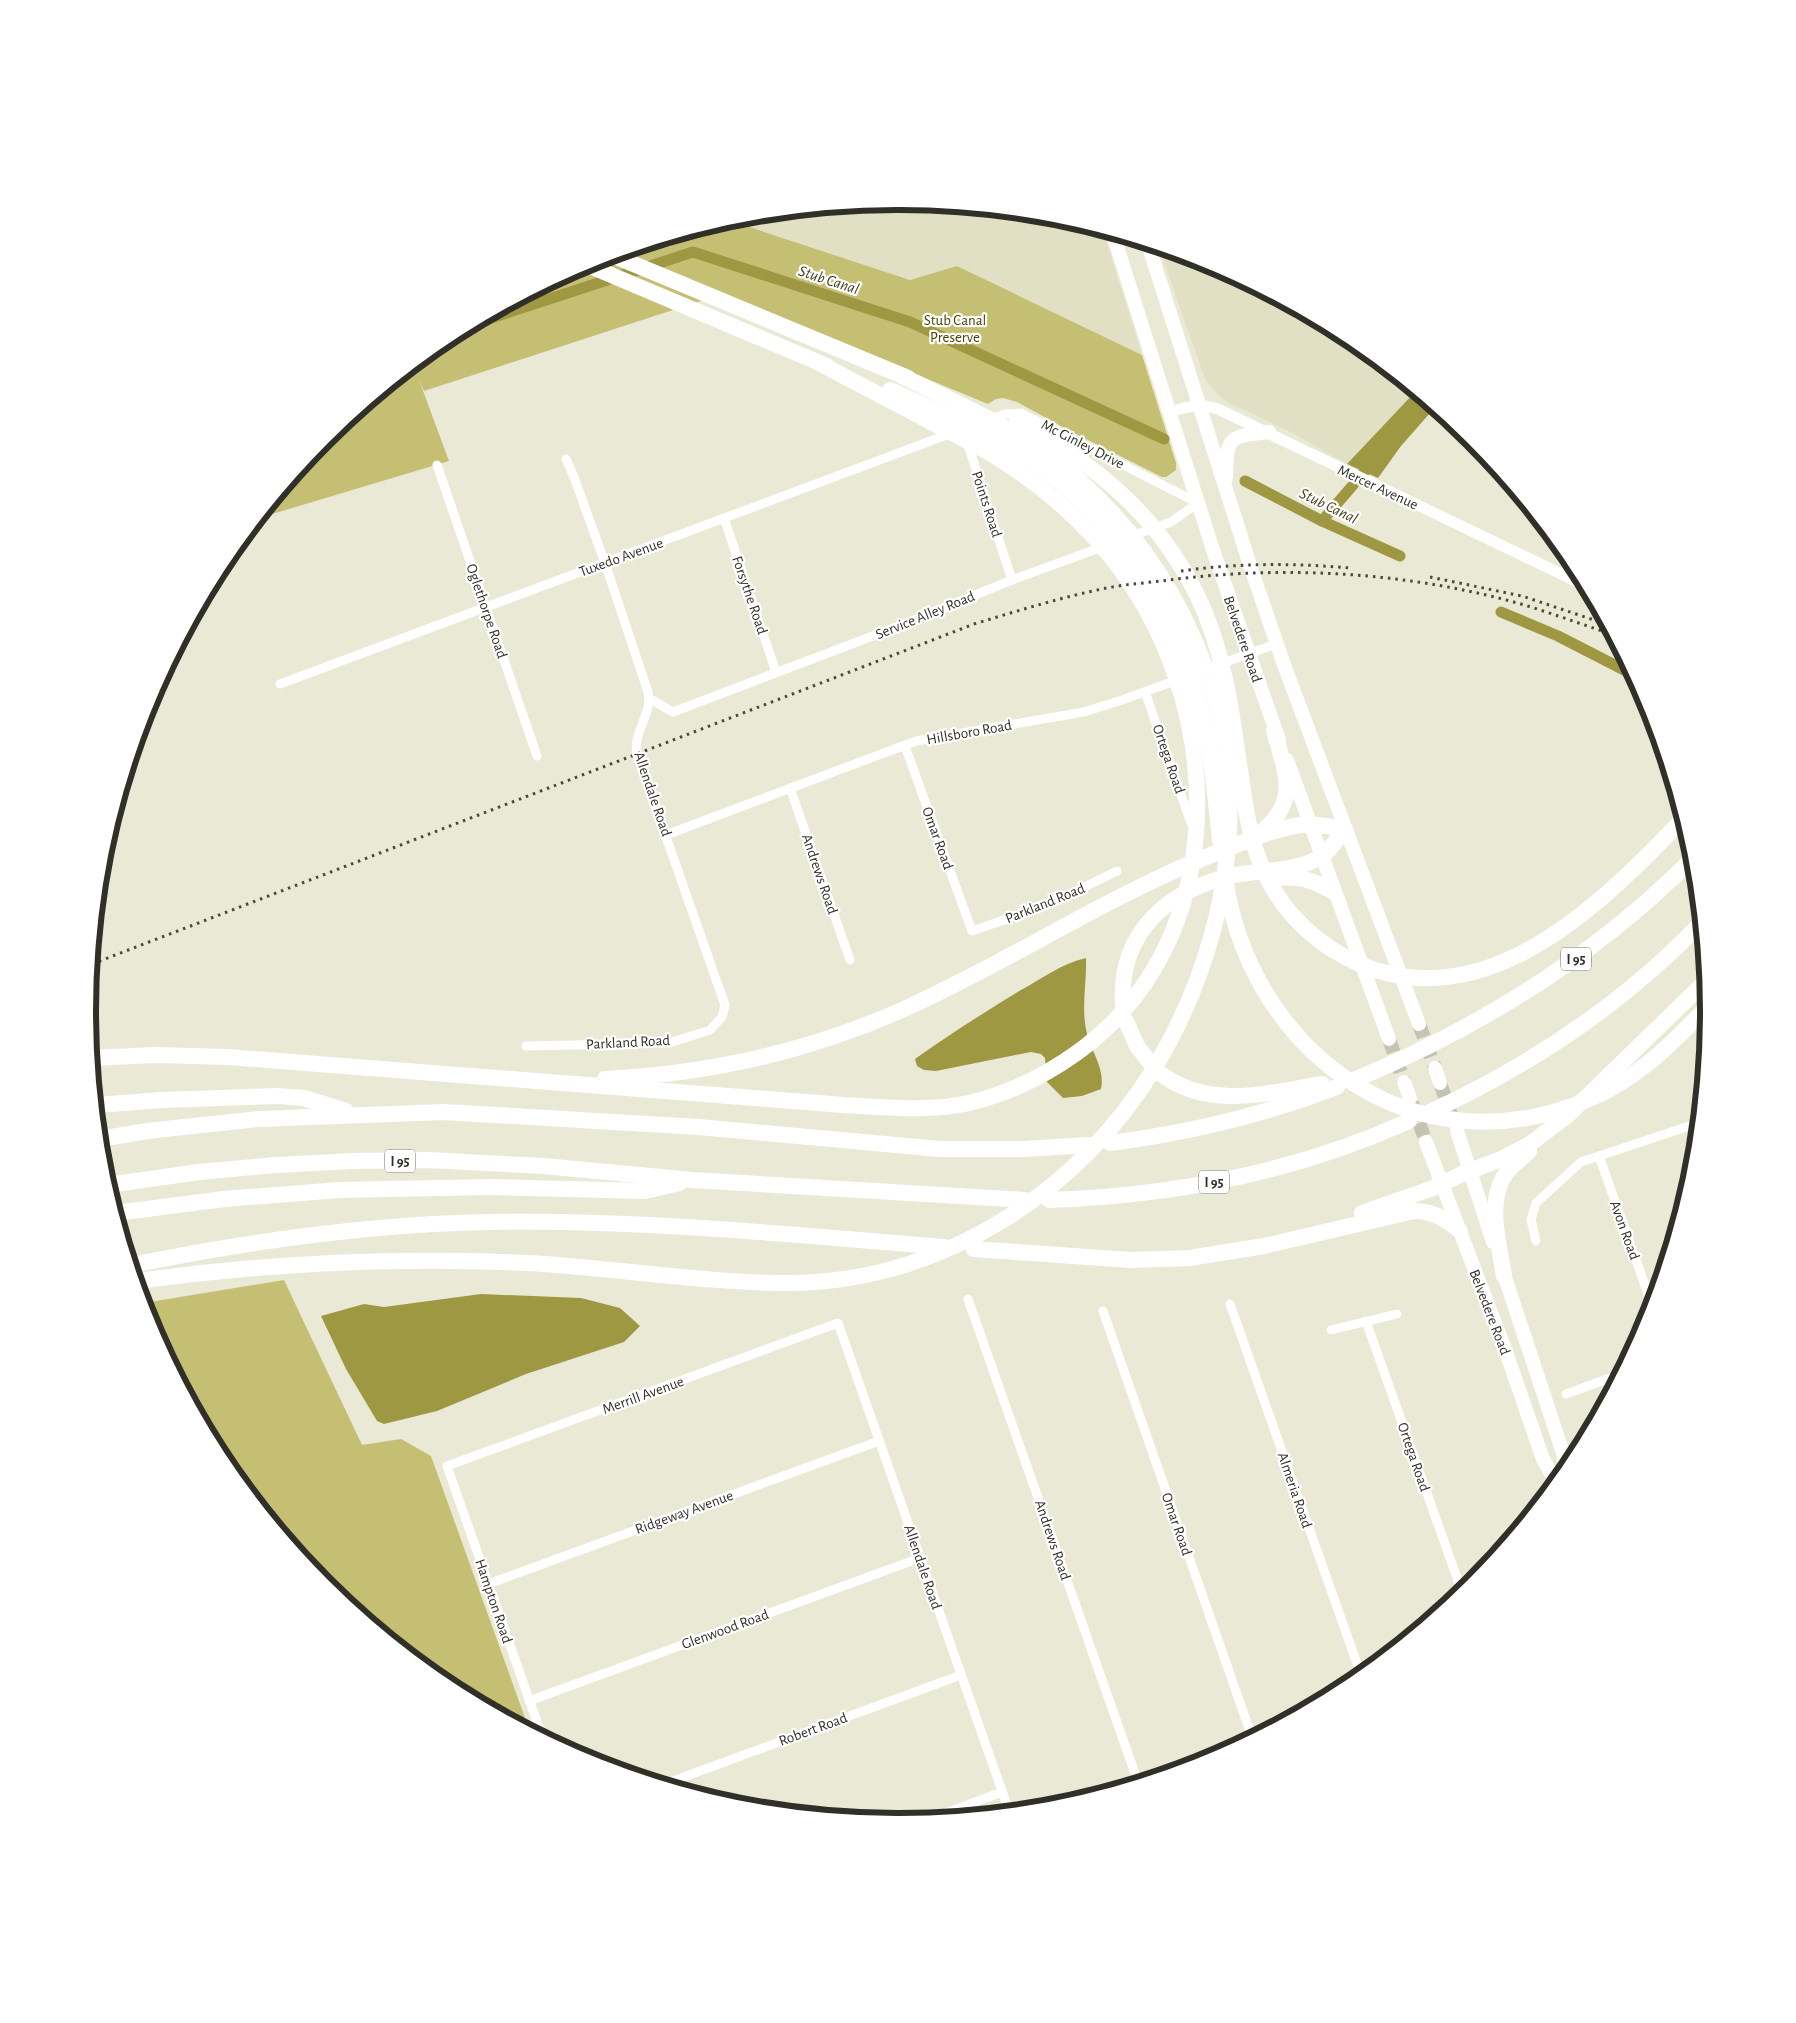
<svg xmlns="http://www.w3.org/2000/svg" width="1796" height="2023" font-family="'Alegreya Sans',sans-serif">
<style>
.built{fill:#e1dfc4}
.green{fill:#c5bf74}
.water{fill:#9f9842}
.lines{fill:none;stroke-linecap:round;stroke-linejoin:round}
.canal{stroke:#9f9842;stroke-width:11}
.primary-tunnel{stroke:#c5c4b3;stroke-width:14;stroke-dasharray:14 7;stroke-linecap:butt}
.minor{stroke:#fff;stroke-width:9}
.tertiary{stroke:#fff;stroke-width:11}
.primary{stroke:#fff;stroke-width:14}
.motorway{stroke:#fff;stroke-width:16}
.rail{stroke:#49483f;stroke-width:3;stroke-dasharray:2.5 5;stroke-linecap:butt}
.labels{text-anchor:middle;stroke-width:4.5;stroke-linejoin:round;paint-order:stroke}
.shield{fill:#fff;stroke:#6e6e68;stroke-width:1}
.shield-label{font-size:14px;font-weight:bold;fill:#303028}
.park-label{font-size:15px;fill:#4a4400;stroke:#fff}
.street-label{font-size:15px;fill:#303028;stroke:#fff}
.water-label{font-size:16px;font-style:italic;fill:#44401c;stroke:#fff}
.rim{fill:none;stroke:#303028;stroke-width:6}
</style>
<rect width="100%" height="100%" fill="#eae9d6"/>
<g class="built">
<polygon points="898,201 1056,217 1103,231 1142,355 957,266 916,279 904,278 747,226 744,216"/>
<polygon points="1159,248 1208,263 1349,338 1415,392 1347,464 1289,431 1231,404 1219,396 1205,379"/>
</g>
<g class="green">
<polygon points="728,220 910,280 957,266 1142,355 1176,463 1176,470 1166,477 1162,477 1072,432 1017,402 1003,398 996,399 988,404 722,294 424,391 419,380 449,461 259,518 325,438 448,337 588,263"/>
<polygon points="284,1280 362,1445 401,1439 431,1456 529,1729 447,1685 325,1584 224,1462 149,1321 144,1303"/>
</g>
<g class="water">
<polygon points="1415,392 1435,409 1430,413 1401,446 1378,478 1347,464"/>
<path d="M1086 958C1087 984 1080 1011 1088 1037 1093 1054 1105 1070 1101 1089L1082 1096 1063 1098 1047 1082 1045 1058 1041 1054 1031 1052 936 1071 924 1070 917 1066 915 1059C950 1034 985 1012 1021 990 1043 978 1061 964 1086 958Z"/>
<polygon points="481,1294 581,1298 620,1308 640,1326 624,1342 526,1374 437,1411 384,1424 377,1421 346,1369 321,1316 364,1304 384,1307"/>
</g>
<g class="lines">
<g class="canal">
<polyline points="473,324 693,252 910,322 1164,439"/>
<polyline points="1245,481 1322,521 1400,556"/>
<polyline points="1322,521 1366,470"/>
<polyline points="1501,612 1558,636 1632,674"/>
</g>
<g class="primary-tunnel">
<polyline points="1419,1024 1435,1068"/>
<polyline points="1389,1039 1404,1082"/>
<polyline points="1440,1083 1451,1114"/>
<polyline points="1412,1103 1426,1142"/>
</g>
<g class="minor">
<polyline points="990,419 1005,414 1021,413 1198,503 1171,522 1129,537"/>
<polyline points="967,442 1012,580"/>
<polyline points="437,465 537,756"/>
<polyline points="724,518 776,672"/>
<polyline points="1201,671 1276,644"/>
<polyline points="280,684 952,433"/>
<polyline points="1145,692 1191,823"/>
<polyline points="650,699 673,712 899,626 1012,580 1105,546"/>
<polyline points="905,746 972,931 1050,904 1117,871"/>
<polyline points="790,788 850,960"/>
<polyline points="666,835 916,741 1084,712 1122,700 1180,679"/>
<path d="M526 1046 669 1043 710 1030 722 1017 725 1005 637 754C632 733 653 714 648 692L605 563 574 477 566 459"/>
<polyline points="1599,1156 1652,1305"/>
<polyline points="1536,1241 1531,1220 1536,1203 1581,1162 1698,1123"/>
<polyline points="968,1299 1138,1782"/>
<polyline points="1230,1304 1361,1675"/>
<polyline points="1103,1311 1252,1737"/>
<polyline points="1366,1321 1462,1592"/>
<polyline points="1331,1330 1397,1314"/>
<polyline points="1566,1394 1618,1375"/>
<polyline points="488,1584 879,1441"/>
<polyline points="529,1701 920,1558"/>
<polyline points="542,1736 447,1466 838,1323 1009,1811"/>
<polyline points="665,1784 961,1675"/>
<polyline points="930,1819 1002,1792"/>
</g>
<path class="tertiary" d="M1169 412C1189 407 1200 402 1220 410L1584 585"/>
<g class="primary">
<polyline points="1113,234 1213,550 1279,740"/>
<polyline points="1148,244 1250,565 1284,665 1419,1024"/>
<path d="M1226 478C1227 436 1227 437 1269 432"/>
<polyline points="1287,760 1389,1039"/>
<polyline points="1435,1068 1440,1083"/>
<polyline points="1404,1082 1410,1098"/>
<polyline points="1457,1131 1493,1242"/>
<polyline points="1426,1142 1506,1352 1543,1459 1556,1482"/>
<polyline points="1501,1265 1563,1453 1566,1469"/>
</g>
<g class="motorway">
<polyline points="612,255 908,378"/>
<polyline points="585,264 827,366"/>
<path d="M890 390C936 410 982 430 1025 457 1114 515 1175 606 1201 709 1212 751 1215 796 1220 840"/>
<path d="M1016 423C1094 461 1158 516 1197 595 1223 648 1231 706 1239 764 1244 795 1247 827 1258 857 1274 901 1306 937 1347 958 1479 1026 1598 908 1683 819"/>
<path d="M1258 835C1301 800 1286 777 1274 730"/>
<path d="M1276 878C1302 876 1312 880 1334 892"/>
<path d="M1226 884C1254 1056 1418 1172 1587 1100 1636 1080 1672 1044 1708 1006"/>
<path d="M1123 1005C1118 932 1169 889 1235 875 1261 870 1292 872 1317 859 1328 854 1337 839 1345 829"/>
<polyline points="1126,1021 1137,1046 1151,1064"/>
<path d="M92 1058 155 1055 228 1057 844 1105C885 1107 929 1112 969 1103 1008 1094 1046 1075 1078 1052 1232 940 1226 714 1121 570 1085 521 1040 483 988 452L817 362"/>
<path d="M1161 1074C1209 1110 1268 1093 1322 1084"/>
<path d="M605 1079C708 1074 807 1052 902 1010 1007 963 1104 898 1211 855 1240 844 1271 829 1301 825 1315 823 1331 827 1345 829"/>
<path d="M1354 1080C1481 1027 1596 956 1693 858"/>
<polyline points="97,1105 162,1100 277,1096 304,1098 346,1111"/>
<path d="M1430 1112C1529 1066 1624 1003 1700 924"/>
<polyline points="100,1139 147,1131 259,1119 444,1112 699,1127 940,1149 1024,1149 1088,1145"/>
<path d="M1110 1143C1187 1133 1264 1115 1337 1087"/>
<polyline points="108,1185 199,1172 276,1165 352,1161 428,1160 544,1166 692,1180 1025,1200"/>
<path d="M1049 1200C1172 1196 1296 1172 1409 1121"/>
<polyline points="116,1213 224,1199 339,1190 491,1187 645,1191 679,1183"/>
<polyline points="1362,1213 1433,1188 1460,1175 1501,1159 1530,1144 1568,1115 1706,981"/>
<path d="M974 1249 1131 1260 1189 1258 1264 1246 1414 1211C1433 1211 1446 1219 1460 1231"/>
<path d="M132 1265C250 1241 369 1224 490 1222 642 1219 793 1235 944 1247"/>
<path d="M1504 1276C1499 1243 1486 1202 1506 1173 1512 1165 1522 1159 1529 1151"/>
<path d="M137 1281C267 1263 397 1257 528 1263 616 1268 704 1283 792 1283 941 1281 1079 1193 1155 1067 1205 984 1234 883 1229 786 1221 651 1149 525 1038 448 995 419 946 398 900 375"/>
</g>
<g class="rail">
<path d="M1181 571C1237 563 1294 563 1350 568"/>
<polyline points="1430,577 1522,596 1606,624"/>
<path d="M92 964 974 624C1017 611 1059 598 1102 589 1124 584 1147 583 1169 580 1285 565 1408 572 1521 604 1551 613 1581 624 1611 634"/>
</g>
</g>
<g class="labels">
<g class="shield">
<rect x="1561" y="947.5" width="30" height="23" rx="4"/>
<rect x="385" y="1149.5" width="30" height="23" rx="4"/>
<rect x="1199" y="1170.5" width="30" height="23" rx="4"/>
</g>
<g class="shield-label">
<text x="1576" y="964">I 95</text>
<text x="400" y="1166">I 95</text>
<text x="1214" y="1187">I 95</text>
</g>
<g class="park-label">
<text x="955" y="325">Stub Canal<tspan x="955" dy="17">Preserve</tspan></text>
</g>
<g class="street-label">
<text transform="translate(1083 444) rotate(27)" y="5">Mc Ginley Drive</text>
<text transform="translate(1378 487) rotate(25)" y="5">Mercer Avenue</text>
<text transform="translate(987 504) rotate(72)" y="5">Points Road</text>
<text transform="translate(621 557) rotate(-20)" y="5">Tuxedo Avenue</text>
<text transform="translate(750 595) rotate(71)" y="5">Forsythe Road</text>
<text transform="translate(487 611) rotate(71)" y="5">Oglethorpe Road</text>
<text transform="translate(925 615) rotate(-22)" y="5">Service Alley Road</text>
<text transform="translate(1243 639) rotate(71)" y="5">Belvedere Road</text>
<text transform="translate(969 732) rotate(-10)" y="5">Hillsboro Road</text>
<text transform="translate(1169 759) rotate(71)" y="5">Ortega Road</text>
<text transform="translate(653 794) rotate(71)" y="5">Allendale Road</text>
<text transform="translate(938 838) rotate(70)" y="5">Omar Road</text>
<text transform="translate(820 874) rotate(71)" y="5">Andrews Road</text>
<text transform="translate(1045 903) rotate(-22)" y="5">Parkland Road</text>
<text transform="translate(628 1042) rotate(-3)" y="5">Parkland Road</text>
<text transform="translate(1625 1230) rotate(70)" y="5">Avon Road</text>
<text transform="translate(1490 1312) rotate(69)" y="5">Belvedere Road</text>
<text transform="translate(643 1395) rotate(-20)" y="5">Merrill Avenue</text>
<text transform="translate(1414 1457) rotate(71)" y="5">Ortega Road</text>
<text transform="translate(1295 1490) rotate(71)" y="5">Almeria Road</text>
<text transform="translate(684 1512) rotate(-20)" y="5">Ridgeway Avenue</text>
<text transform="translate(1177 1524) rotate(71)" y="5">Omar Road</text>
<text transform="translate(1053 1540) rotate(71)" y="5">Andrews Road</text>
<text transform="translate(923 1567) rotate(71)" y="5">Allendale Road</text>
<text transform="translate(494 1601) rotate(71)" y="5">Hampton Road</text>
<text transform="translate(725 1629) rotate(-20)" y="5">Glenwood Road</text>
<text transform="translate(813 1729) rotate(-20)" y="5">Robert Road</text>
</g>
<g class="water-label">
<text transform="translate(829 279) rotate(18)" y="6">Stub Canal</text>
<text transform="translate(1329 505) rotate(26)" y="6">Stub Canal</text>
</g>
</g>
<path d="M0 0H1796V2023H0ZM897 210H899A801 801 0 0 1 1700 1011V1012A801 801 0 0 1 899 1813H897A801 801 0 0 1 96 1012V1011A801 801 0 0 1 897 210Z" fill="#fff" fill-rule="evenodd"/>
<path class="rim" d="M897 210H899A801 801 0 0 1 1700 1011V1012A801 801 0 0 1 899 1813H897A801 801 0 0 1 96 1012V1011A801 801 0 0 1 897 210Z"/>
</svg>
